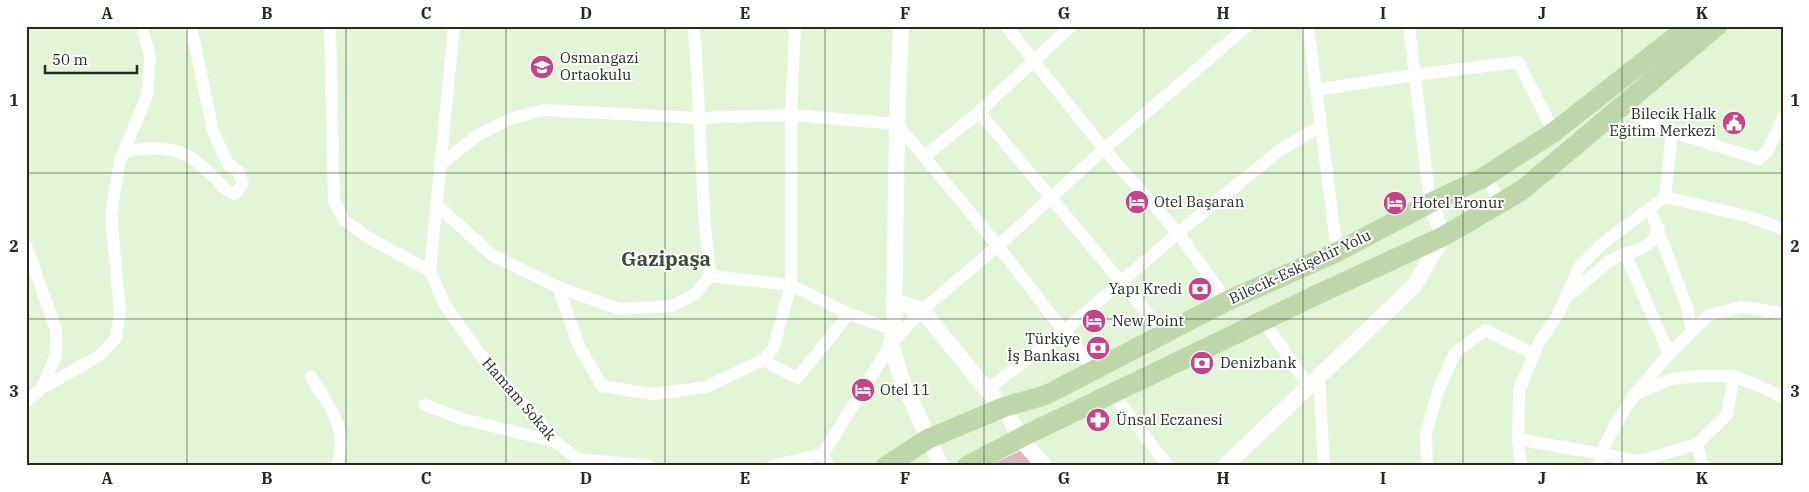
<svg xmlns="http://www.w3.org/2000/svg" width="1809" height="492" font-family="'IBM Plex Serif',serif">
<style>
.green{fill:#deb6c6}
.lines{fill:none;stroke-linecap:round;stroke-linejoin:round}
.minor{stroke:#fff;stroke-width:12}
.tertiary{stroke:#fff;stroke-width:16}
.primary{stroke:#bed7aa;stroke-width:20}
.grid{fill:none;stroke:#232a1e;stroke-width:1;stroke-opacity:0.55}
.labels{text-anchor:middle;stroke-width:4;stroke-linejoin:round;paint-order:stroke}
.poi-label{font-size:15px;fill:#232a1e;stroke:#fff;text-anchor:start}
.street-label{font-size:15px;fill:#232a1e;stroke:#fff}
.district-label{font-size:20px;font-weight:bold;fill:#3d4c33;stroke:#fff}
.neatline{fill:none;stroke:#232a1e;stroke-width:2}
.grid-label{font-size:16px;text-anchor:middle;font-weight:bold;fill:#232a1e}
</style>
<rect width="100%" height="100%" fill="#e2f5d6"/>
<polygon class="green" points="1023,450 1037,466 988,466"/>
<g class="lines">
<g class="minor">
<polyline points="330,26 334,201 344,220 369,238 430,271"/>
<polyline points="454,26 430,271 445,305 479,353 556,442 577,459 650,466"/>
<polyline points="1006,26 1104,149 1178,233 1227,301"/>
<polyline points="1308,26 1337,252"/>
<polyline points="1409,26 1430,203"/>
<polyline points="1316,90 1414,75 1518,62 1554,132"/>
<polyline points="979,112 1164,333"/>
<polyline points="1672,132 1759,159 1767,152 1783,118"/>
<path d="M123 152C143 148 169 145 188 156 196 160 204 169 212 175 222 184 221 189 235 194L243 183 238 171 228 164 213 131 191 26"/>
<polyline points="924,157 979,112 1071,26"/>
<polyline points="441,164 478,135 510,119 543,110 698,118 791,115 897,124 998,246 1093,369"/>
<polyline points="1485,176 1501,203"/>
<polyline points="1665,197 1747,216 1783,229"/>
<polyline points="436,204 492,255 558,287 619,309 672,306 694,295 710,276 704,214 696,53 693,26"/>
<polyline points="1650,209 1687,307 1692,331"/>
<polyline points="26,245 56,330 56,355 42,388 26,402"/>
<polyline points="1625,253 1669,354"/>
<polyline points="710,276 791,285 849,314 894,330"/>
<polyline points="558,287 579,346 602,386 653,394 706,387 763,360 773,349 791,285 791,115 795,26"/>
<path d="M1568 295C1583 285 1594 273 1608 262 1621 253 1639 253 1651 242 1654 239 1656 233 1659 229"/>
<polyline points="1263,320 1309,387"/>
<polyline points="763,360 797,378 849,314"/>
<path d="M311 377C330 408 349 427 337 466"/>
<polyline points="1319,377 1324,466"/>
<polyline points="42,388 99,356 116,338 120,313 111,213 120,160 147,96 150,57 142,26"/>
<polyline points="987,390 1064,331 1178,233 1280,150 1321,126"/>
<polyline points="1638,393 1671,379 1700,376 1734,376 1768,390 1783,398"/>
<polyline points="1113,394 1168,466"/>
<polyline points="425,405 463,419 556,442"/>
<polyline points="1518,439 1640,461 1697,444 1727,415 1734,376"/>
<polyline points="1697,444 1703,466"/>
<polyline points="823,454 829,466"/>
<polyline points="772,466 823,454 891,344 922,310 998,246 1104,149 1247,26"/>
<polyline points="1427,466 1426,434 1438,391 1455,353 1485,330 1534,354"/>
<polyline points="1521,466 1518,439 1519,390 1538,344 1559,313 1579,267 1603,243 1665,197 1672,132 1640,118 1628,101"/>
<polyline points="1599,466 1600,455 1615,425 1635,394 1669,354 1709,315 1742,307 1783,313"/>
</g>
<g class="tertiary">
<polyline points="901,26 897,124 894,330 891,344 901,378 941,466"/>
<polyline points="893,301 922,310 987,390 1004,407 1020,438 1044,466"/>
<polyline points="1225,466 1414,286 1444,236 1430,203"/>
</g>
<g class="primary">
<polyline points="886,466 928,439 1004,407 1046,395 1227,301 1337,252 1430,203 1481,179 1554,132 1689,26"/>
<polyline points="967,466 1020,438 1312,297 1444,236 1521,191 1717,26"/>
</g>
</g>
<path class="grid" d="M187 26V466M346 26V466M506 26V466M665 26V466M825 26V466M984 26V466M1144 26V466M1303 26V466M1463 26V466M1622 26V466M26 173H1783M26 319H1783"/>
<defs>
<g id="school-disc" transform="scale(1.25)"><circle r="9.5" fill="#c74387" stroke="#fff"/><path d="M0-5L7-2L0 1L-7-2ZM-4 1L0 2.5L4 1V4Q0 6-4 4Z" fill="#fff"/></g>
<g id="civic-disc" transform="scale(1.25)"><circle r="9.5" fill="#c74387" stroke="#fff"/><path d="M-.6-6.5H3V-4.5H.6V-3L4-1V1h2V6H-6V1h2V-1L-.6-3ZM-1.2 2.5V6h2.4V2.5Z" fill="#fff"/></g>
<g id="hotel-disc" transform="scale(1.25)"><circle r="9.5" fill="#c74387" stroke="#fff"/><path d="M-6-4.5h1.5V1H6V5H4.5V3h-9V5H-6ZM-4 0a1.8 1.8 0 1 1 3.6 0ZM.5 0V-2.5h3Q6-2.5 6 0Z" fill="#fff"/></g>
<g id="bank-disc" transform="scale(1.25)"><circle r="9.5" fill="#c74387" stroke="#fff"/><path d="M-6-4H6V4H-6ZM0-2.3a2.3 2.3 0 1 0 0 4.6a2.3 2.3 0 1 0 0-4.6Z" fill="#fff"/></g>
<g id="pharmacy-disc" transform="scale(1.25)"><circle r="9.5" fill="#c74387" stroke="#fff"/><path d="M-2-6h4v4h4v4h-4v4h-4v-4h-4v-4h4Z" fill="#fff"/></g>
</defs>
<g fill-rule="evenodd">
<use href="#school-disc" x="542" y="67"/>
<use href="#civic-disc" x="1734" y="123"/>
<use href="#hotel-disc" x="1137" y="202"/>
<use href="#hotel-disc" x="1395" y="203"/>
<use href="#bank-disc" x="1200" y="289"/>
<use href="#hotel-disc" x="1094" y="321"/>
<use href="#bank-disc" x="1098" y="348"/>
<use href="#bank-disc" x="1202" y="363"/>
<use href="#hotel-disc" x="863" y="390"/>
<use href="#pharmacy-disc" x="1098" y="420"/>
</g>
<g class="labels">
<g class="poi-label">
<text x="560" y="63">Osmangazi<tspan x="560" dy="17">Ortaokulu</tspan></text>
<text x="1716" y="119" text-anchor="end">Bilecik Halk<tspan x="1716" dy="17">Eğitim Merkezi</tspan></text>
<text x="1154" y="207">Otel Başaran</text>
<text x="1412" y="208">Hotel Eronur</text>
<text x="1182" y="294" text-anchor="end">Yapı Kredi</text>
<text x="1112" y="326">New Point</text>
<text x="1080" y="344" text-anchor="end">Türkiye<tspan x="1080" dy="17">İş Bankası</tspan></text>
<text x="1220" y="368">Denizbank</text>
<text x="880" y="395">Otel 11</text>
<text x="1116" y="425">Ünsal Eczanesi</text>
</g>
<g class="street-label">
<text transform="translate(1300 267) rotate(-25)" y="5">Bilecik-Eskişehir Yolu</text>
<text transform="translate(519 399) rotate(49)" y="5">Hamam Sokak</text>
</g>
<g class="district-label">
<text x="666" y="266">Gazipaşa</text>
</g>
</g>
<rect width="1809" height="492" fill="none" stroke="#ffffff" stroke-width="55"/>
<path d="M45 65v8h92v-8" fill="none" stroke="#232a1e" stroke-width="2.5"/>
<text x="52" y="65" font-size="15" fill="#232a1e" stroke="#ffffff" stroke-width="4" paint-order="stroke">50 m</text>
<rect x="28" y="28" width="1754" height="436" class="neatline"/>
<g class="grid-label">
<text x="107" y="19">A</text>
<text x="267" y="19">B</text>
<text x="426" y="19">C</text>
<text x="586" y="19">D</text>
<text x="745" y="19">E</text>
<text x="905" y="19">F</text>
<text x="1064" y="19">G</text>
<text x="1223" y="19">H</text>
<text x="1383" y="19">I</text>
<text x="1542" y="19">J</text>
<text x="1702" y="19">K</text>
<text x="14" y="106">1</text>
<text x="1795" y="106">1</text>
<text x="14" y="252">2</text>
<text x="1795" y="252">2</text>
<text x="14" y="397">3</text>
<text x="1795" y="397">3</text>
<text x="107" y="484">A</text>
<text x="267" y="484">B</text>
<text x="426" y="484">C</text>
<text x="586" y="484">D</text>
<text x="745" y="484">E</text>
<text x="905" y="484">F</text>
<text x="1064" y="484">G</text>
<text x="1223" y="484">H</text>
<text x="1383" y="484">I</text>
<text x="1542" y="484">J</text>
<text x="1702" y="484">K</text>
</g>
</svg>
